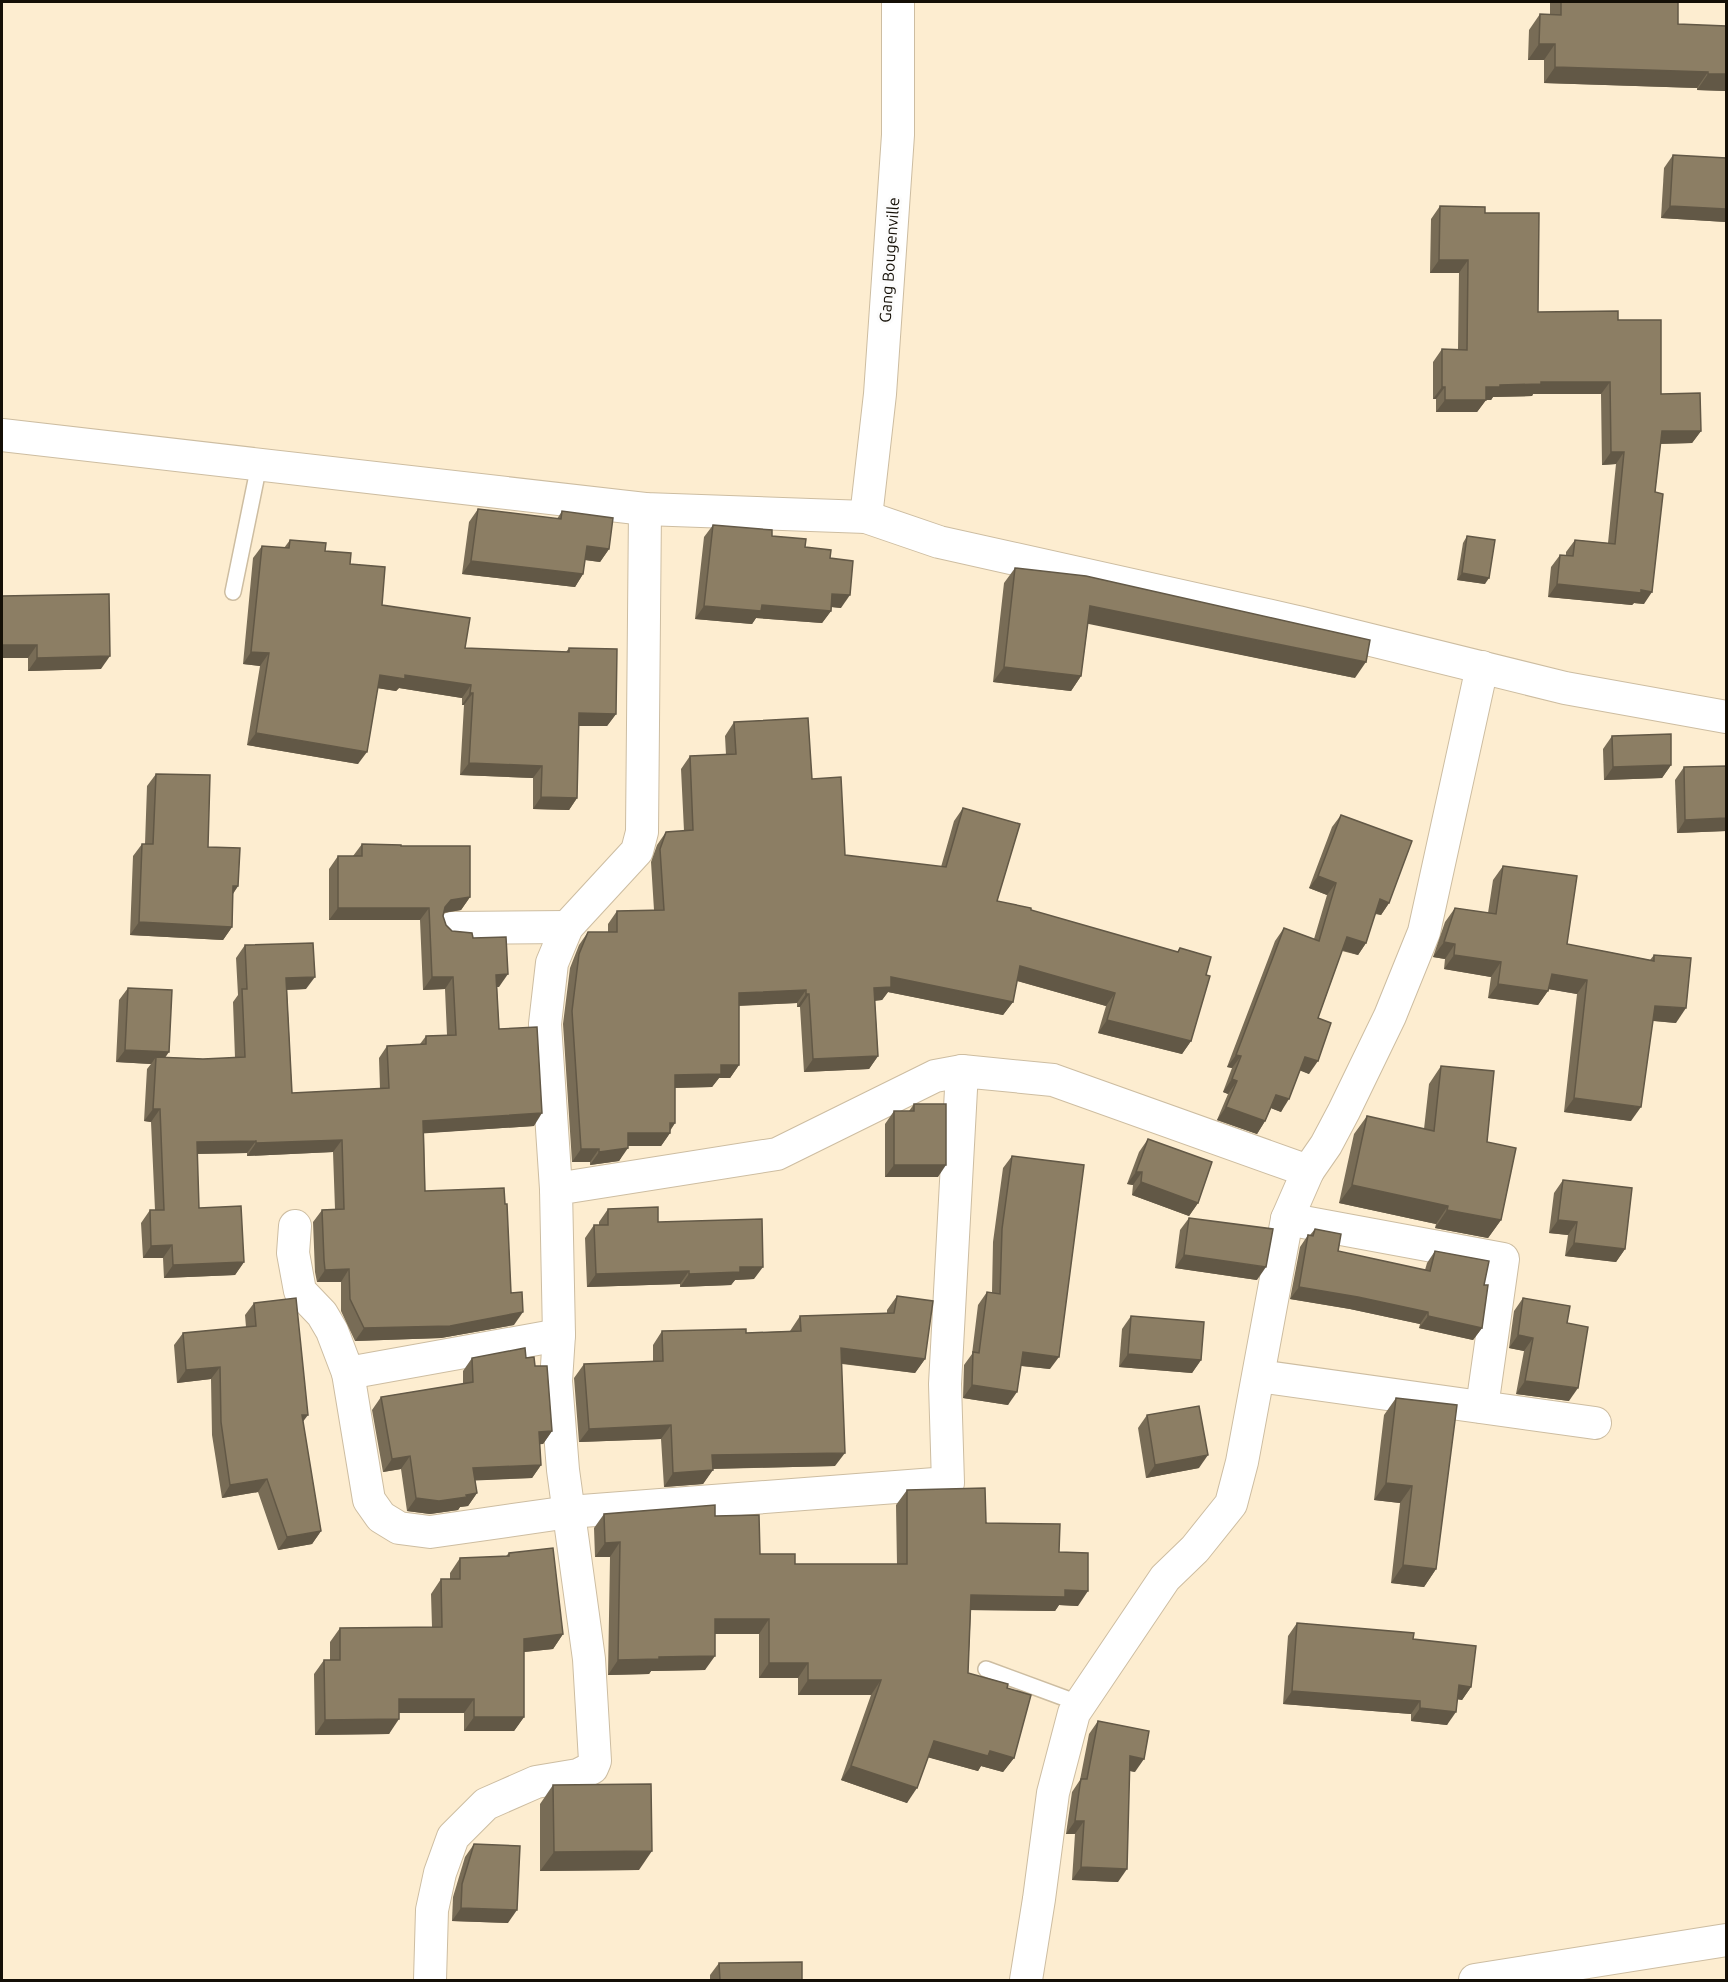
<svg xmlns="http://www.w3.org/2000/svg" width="1728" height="1982" font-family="Ubuntu,sans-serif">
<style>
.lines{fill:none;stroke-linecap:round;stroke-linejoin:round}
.lane-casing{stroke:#cdbda1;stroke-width:18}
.street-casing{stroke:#cdbda1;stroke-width:34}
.lane{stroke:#fff;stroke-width:15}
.street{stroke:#fff;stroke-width:32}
.wall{fill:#786c56}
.shaded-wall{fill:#625846}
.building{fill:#8c7e64;stroke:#625846;stroke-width:1.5}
.labels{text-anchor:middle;stroke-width:6;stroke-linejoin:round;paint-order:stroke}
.street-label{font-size:16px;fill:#140f06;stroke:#fcfcfc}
</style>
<rect width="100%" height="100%" fill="#fdedd0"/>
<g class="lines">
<g class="lane-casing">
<g id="lane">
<polyline points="233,592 259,465"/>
<polyline points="986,1669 1081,1704"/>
</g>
</g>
<g class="street-casing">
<g id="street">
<polyline points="2,435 645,509 866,517 939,542 1298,622 1565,688 1726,717"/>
<polyline points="866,517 880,394 898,135 898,2"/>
<polyline points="452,928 567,927"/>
<polyline points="556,1189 545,1024 552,963 567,927 637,851 642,832 645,509"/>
<polyline points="1287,1219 1503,1259 1482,1407"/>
<polyline points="295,1226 293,1253 300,1291 322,1314 332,1331 348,1373 559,1335"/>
<polyline points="348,1373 369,1500 381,1517 399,1528 430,1532 569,1512 948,1483 945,1384 962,1071 1053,1080 1308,1171 1326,1145 1344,1111 1390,1016 1424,932 1482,667"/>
<polyline points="1259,1376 1595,1423"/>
<polyline points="430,1980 432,1910 440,1873 453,1837 486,1804 536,1782 578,1775 592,1768 595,1761 589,1659 563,1470 556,1381 559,1335 556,1189 777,1154 935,1076 962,1071"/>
<polyline points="1026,1980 1039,1899 1053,1793 1074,1713 1165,1578 1195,1549 1231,1504 1242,1462 1287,1219 1308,1171"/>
<polyline points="1475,1980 1726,1940"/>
</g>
</g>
<use href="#lane" class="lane"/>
<use href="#street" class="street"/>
</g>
<g class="wall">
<polygon points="1550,2 1678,2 1678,24 1726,26 1726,91 1697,90 1697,88 1544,83 1544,60 1528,60 1529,30 1540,14 1550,14"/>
<polygon points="1673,155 1726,158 1726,222 1661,218 1664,168"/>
<polygon points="1440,206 1485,213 1538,312 1618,320 1661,394 1701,431 1692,443 1660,444 1644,604 1634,603 1632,605 1548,597 1551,567 1560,555 1566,556 1566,552 1575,540 1608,543 1616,464 1602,465 1601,394 1533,394 1532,396 1493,397 1491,400 1486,400 1477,412 1436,412 1436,399 1433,399 1433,362 1442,349 1458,349 1459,273 1430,273 1431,219"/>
<polygon points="478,509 557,519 562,511 609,549 600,562 585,560 583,574 575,587 462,574 469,522"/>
<polygon points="713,525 772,536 805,547 830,558 841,608 831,607 831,611 822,623 756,618 752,624 695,619 704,537"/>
<polygon points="1467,536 1485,584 1457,580 1463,543"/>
<polygon points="290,540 325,551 350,564 382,605 465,648 566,652 569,648 616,714 607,726 578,726 577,798 569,810 533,809 533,778 460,775 464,705 462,705 462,698 399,688 396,691 377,688 358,764 247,745 260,666 243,664 253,558 262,546 284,548"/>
<polygon points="1015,568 1355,678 1088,623 1081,676 1071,691 993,682 1004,583"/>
<polygon points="2,596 101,669 28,671 28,658"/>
<polygon points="734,722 812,779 845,855 941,867 954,821 963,808 997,901 1177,952 1180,948 1191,1041 1182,1054 1098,1033 1106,1006 1017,981 1013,1002 1003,1015 888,992 882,1000 875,1001 878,1056 869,1069 804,1072 800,1007 797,1007 797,1003 739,1006 739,1065 730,1078 719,1078 712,1087 675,1088 675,1123 670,1131 670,1133 661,1146 628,1146 619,1161 590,1165 590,1162 572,1162 563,1024 570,968 579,945 588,932 608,932 608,924 617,911 654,910 651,862 657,845 666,832 684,831 681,769 690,756 726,755 725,736"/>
<polygon points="1612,736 1671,765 1662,778 1604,780 1603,749"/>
<polygon points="1726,766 1726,831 1677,833 1675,780 1684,767"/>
<polygon points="156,774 208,847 238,886 233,894 232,927 223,940 130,935 133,856 142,844 145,844 147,786"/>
<polygon points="1341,815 1389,903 1381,915 1375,914 1366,943 1358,955 1342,951 1318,1018 1309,1074 1300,1070 1281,1112 1271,1108 1265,1121 1257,1134 1217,1120 1228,1094 1223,1092 1232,1068 1227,1067 1275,941 1284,928 1314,939 1327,895 1309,888 1332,827"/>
<polygon points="362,844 401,846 470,897 461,910 444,913 443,916 446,925 452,931 473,938 499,987 497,987 499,1029 534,1126 424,1133 425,1191 511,1293 514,1325 441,1338 355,1341 341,1311 341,1282 317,1282 315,1272 313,1222 322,1210 335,1209 333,1152 247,1156 247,1153 197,1154 199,1208 244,1262 235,1275 164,1278 163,1258 143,1258 141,1223 150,1210 155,1210 151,1122 144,1121 147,1069 151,1064 116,1062 119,1000 128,988 165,1057 203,1059 235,1058 233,1002 238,995 236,958 245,945 306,989 287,990 292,1093 380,1089 379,1058 387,1046 420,1044 426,1036 447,1035 445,989 423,990 420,920 329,920 329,869 338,856 353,856"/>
<polygon points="1503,866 1567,944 1650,960 1654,955 1676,1023 1653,1021 1631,1121 1564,1112 1577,994 1549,989 1538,1005 1488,998 1491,977 1444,969 1445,959 1433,957 1445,922 1455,908 1488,913 1493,880"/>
<polygon points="1441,1066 1487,1142 1501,1220 1488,1238 1435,1228 1436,1224 1339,1203 1354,1134 1367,1116 1424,1129 1429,1084"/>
<polygon points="914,1104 938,1177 885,1177 885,1124 894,1111 909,1111"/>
<polygon points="1148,1139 1198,1203 1189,1216 1132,1195 1133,1185 1127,1184 1139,1152"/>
<polygon points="1012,1156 1050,1369 1021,1366 1008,1405 963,1398 964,1365 972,1354 978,1305 987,1292 992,1293 993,1242 1003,1168"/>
<polygon points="1563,1180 1625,1249 1616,1262 1565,1256 1568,1235 1549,1233 1554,1193"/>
<polygon points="608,1209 658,1222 754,1279 735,1280 731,1285 680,1287 680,1284 587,1287 585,1238 594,1225 599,1225 599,1222"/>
<polygon points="1189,1218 1257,1280 1175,1268 1180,1230"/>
<polygon points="1315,1229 1338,1251 1425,1270 1427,1263 1435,1251 1484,1285 1482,1328 1473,1340 1419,1328 1420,1324 1350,1309 1290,1299 1300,1247 1308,1235 1310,1235"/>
<polygon points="897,1296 925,1359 915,1373 842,1364 835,1466 713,1469 703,1484 664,1487 661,1439 579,1442 574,1378 584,1364 653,1362 653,1345 662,1331 746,1333 790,1331 800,1316 887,1313 887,1310"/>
<polygon points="1523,1298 1569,1401 1516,1394 1524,1351 1509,1348 1514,1311"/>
<polygon points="254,1303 303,1422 321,1531 312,1544 278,1550 258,1492 222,1498 212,1435 211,1379 177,1383 174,1345 183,1333 246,1327 245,1315"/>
<polygon points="1131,1316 1201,1360 1192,1373 1119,1367 1122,1329"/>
<polygon points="472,1358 526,1358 535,1366 552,1431 543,1444 539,1444 541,1465 532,1478 475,1480 477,1493 468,1506 460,1507 458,1510 430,1514 407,1511 401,1469 383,1472 372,1410 381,1397 463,1384 463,1371"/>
<polygon points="1396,1398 1436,1569 1424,1587 1391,1583 1400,1503 1374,1500 1384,1415"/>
<polygon points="1147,1415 1199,1468 1146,1478 1138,1428"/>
<polygon points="907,1490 1059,1552 1078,1606 1059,1605 1055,1611 971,1610 968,1673 1007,1688 1014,1758 1003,1772 981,1766 978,1771 928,1757 907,1803 841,1780 871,1695 798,1695 798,1678 759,1678 759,1634 715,1634 705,1670 651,1671 649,1674 608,1675 610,1557 595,1557 594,1528 604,1514 715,1516 760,1554 795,1564 897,1564 896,1505"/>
<polygon points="509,1553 563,1634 553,1649 524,1652 524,1717 514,1731 464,1731 464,1713 399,1713 389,1734 315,1735 314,1674 324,1660 330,1660 330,1642 340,1628 432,1627 431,1594 441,1579 450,1579 450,1573 460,1558 506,1556"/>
<polygon points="1297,1623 1413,1639 1471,1687 1462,1700 1457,1699 1447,1725 1411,1721 1411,1714 1283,1704 1288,1636"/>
<polygon points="1098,1721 1135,1772 1130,1771 1118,1882 1072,1880 1075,1834 1066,1834 1072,1792 1080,1780 1089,1734"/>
<polygon points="553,1785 639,1870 540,1871 540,1804"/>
<polygon points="474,1844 508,1923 452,1921 453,1897 465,1857"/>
<polygon points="719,1963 802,1980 710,1980 710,1975"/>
</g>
<g class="shaded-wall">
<polygon points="1539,44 1555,44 1544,60 1528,60"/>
<polygon points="1555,67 1708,72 1697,88 1544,83"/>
<polygon points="1708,74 1726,74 1726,91 1697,90"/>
<polygon points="1670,206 1726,209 1726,222 1661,218"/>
<polygon points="1439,260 1468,260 1459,273 1430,273"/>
<polygon points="1541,382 1610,382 1601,394 1533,394 1532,396 1493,397 1491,400 1486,400 1477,412 1436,412 1445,400 1486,387 1500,385"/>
<polygon points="1442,387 1445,387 1436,399 1433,399"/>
<polygon points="1662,431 1701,431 1692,443 1653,444"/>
<polygon points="1611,452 1624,452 1616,464 1602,465"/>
<polygon points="587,546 609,549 600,562 578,559"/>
<polygon points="471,561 583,574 575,587 462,574"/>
<polygon points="1462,573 1489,578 1485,584 1457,580"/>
<polygon points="1557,584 1641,590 1652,592 1644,604 1634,603 1632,605 1548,597"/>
<polygon points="832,594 850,595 841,608 823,606"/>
<polygon points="762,605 831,611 822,623 756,618 752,624 695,619 704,606"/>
<polygon points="1090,606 1366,662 1355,678 1079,622"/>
<polygon points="2,645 37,645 28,658 2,658"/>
<polygon points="251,652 269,653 260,666 243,664"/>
<polygon points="110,656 101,669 28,671 37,658"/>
<polygon points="1004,667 1081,676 1071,691 993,682"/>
<polygon points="380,675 405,675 471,685 462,698 399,688 396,691 371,687"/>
<polygon points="470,693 473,693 464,705 462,705"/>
<polygon points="579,713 616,714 607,726 570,726"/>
<polygon points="256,733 367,752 358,764 247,745"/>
<polygon points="469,763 542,766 533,778 460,775"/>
<polygon points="1671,765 1662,778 1604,780 1613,767"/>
<polygon points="541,797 577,798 569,810 533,809"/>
<polygon points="1726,818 1726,831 1677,833 1685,820"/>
<polygon points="1318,876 1336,883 1327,895 1309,888"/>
<polygon points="233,886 238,886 229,899"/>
<polygon points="470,897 461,910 442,913 445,907 451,900"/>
<polygon points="1380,899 1389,903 1381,915 1371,912"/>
<polygon points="338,908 429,908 420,920 329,920"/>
<polygon points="139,922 232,927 223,940 130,935"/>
<polygon points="1347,937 1366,943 1358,955 1339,949"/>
<polygon points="1444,942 1455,944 1445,959 1433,957"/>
<polygon points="1454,955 1501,962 1491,977 1444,969"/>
<polygon points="1020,966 1115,993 1106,1006 1011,979"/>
<polygon points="508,974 499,987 488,987 496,975"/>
<polygon points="1552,974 1587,980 1577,994 1542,988"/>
<polygon points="315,977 306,989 278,990 286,978"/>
<polygon points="432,977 453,977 445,989 423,990"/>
<polygon points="891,977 1013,1002 1003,1015 888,992 882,1000 865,1001 874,988"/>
<polygon points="1498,984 1548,991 1538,1005 1488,998"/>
<polygon points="806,990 797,1003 730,1006 739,993"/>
<polygon points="806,994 809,994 800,1007 797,1007"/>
<polygon points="1655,1006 1686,1008 1676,1023 1645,1020"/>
<polygon points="1107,1020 1191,1041 1182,1054 1098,1033"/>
<polygon points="125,1050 169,1052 160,1065 156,1057 151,1064 116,1062"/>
<polygon points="1236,1055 1241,1056 1232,1068 1227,1067"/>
<polygon points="878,1056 869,1069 804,1072 813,1059"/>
<polygon points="1305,1057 1318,1061 1309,1074 1296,1069"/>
<polygon points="721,1065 739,1065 730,1078 719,1078 712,1087 666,1088 675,1075"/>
<polygon points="1232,1079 1237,1081 1228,1094 1223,1092"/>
<polygon points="1276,1095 1289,1099 1281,1112 1268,1107"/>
<polygon points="1574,1098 1641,1107 1631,1121 1564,1112"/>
<polygon points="1226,1107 1265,1121 1257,1134 1217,1120"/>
<polygon points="153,1109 160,1109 151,1122 144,1121"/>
<polygon points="542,1113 534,1126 415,1134 423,1121"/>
<polygon points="670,1123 675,1123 668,1133 670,1133 661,1146 619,1146 628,1133"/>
<polygon points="342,1140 333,1152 247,1156 256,1143"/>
<polygon points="256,1141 247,1153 188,1154 197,1142"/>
<polygon points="628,1148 619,1161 590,1165 599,1152"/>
<polygon points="581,1149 599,1149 590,1162 572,1162"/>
<polygon points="894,1165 946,1165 938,1177 885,1177"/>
<polygon points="1136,1172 1142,1172 1133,1185 1127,1184"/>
<polygon points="1141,1182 1198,1203 1189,1216 1132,1195"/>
<polygon points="1352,1185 1448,1206 1436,1224 1339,1203"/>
<polygon points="1447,1210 1501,1220 1488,1238 1435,1228"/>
<polygon points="1558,1220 1577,1222 1568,1235 1549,1233"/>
<polygon points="1574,1243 1625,1249 1616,1262 1565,1256"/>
<polygon points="172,1245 163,1258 143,1258 151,1246"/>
<polygon points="1184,1255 1266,1267 1257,1280 1175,1268"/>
<polygon points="244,1262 235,1275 164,1278 173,1265"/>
<polygon points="740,1267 763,1267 754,1279 735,1280 731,1285 680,1287 689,1274"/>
<polygon points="349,1269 341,1282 317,1282 325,1270"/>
<polygon points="689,1271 680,1284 587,1287 596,1274"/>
<polygon points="1299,1287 1358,1297 1428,1312 1420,1324 1350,1309 1290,1299"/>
<polygon points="523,1312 514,1325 441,1338 355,1341 364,1328"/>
<polygon points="1428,1316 1482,1328 1473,1340 1419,1328"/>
<polygon points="1518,1335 1533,1338 1524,1351 1509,1348"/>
<polygon points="841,1348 925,1359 915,1373 831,1362"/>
<polygon points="1023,1352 1059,1357 1050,1369 1014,1365"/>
<polygon points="1128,1354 1201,1360 1192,1373 1119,1367"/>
<polygon points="220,1367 211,1379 177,1383 186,1370"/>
<polygon points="1525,1381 1578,1388 1569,1401 1516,1394"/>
<polygon points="972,1385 1017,1392 1008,1405 963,1398"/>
<polygon points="302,1415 308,1415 299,1427"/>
<polygon points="671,1425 661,1439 579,1442 589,1429"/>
<polygon points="552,1431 543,1444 530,1445 539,1432"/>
<polygon points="845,1453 835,1466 702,1469 712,1455"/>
<polygon points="1208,1455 1199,1468 1146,1478 1155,1465"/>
<polygon points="410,1456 401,1469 383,1472 392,1459"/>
<polygon points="541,1465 532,1478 464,1481 473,1468"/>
<polygon points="713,1470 703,1484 664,1487 673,1473"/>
<polygon points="267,1479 258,1492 222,1498 230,1485"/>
<polygon points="1386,1483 1412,1486 1400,1503 1374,1500"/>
<polygon points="477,1493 468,1506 460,1507 458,1510 430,1514 407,1511 416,1498 466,1495"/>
<polygon points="321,1531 312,1544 278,1550 287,1537"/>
<polygon points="620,1542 610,1557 595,1557 605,1543"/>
<polygon points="1403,1565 1436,1569 1424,1587 1391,1583"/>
<polygon points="1065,1590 1088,1591 1078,1606 1059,1605 1055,1611 961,1610 971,1595"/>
<polygon points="715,1619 769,1619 759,1634 705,1634"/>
<polygon points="563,1634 553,1649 514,1653 524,1639"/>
<polygon points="715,1656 705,1670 651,1671 649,1674 608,1675 618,1660 659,1657"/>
<polygon points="769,1663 808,1663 798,1678 759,1678"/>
<polygon points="808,1680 881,1680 871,1695 798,1695"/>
<polygon points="1459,1685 1471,1687 1462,1700 1450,1698"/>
<polygon points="1292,1691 1420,1701 1411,1714 1283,1704"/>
<polygon points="399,1699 474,1699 464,1713 389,1713"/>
<polygon points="1420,1708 1456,1712 1447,1725 1411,1721"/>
<polygon points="474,1717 524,1717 514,1731 464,1731"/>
<polygon points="399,1719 389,1734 315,1735 325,1720"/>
<polygon points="934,1741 990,1751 1014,1758 1003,1772 981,1766 978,1771 923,1756"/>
<polygon points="1130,1756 1144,1759 1135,1772 1121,1769"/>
<polygon points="851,1766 917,1788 907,1803 841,1780"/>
<polygon points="1075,1821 1084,1821 1075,1834 1066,1834"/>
<polygon points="652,1851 639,1870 540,1871 554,1852"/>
<polygon points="1081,1867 1127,1869 1118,1882 1072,1880"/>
<polygon points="461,1908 517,1910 508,1923 452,1921"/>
</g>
<g class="building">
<polygon points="1561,2 1678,2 1678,24 1726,26 1726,74 1708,74 1708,72 1555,67 1555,44 1539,44 1540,14 1561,15"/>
<polygon points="1673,155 1726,158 1726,209 1670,206"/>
<polygon points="1440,206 1485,207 1485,213 1539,213 1538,312 1618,311 1618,320 1661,320 1661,394 1700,393 1701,431 1662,431 1655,492 1663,494 1652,592 1641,590 1641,593 1557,584 1560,555 1573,556 1575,540 1615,544 1624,452 1611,452 1610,382 1541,382 1541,384 1500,385 1500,387 1486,387 1486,400 1445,400 1445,387 1442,387 1442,349 1467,350 1468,260 1439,260"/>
<polygon points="478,509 561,519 562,511 613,518 609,549 587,546 583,574 471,561"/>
<polygon points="713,525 772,530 772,536 806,539 805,547 831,550 830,558 853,561 850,595 832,594 831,611 762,605 761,611 704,606"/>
<polygon points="1467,536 1495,540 1489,578 1462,573"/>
<polygon points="290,540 326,543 325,551 351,553 350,564 385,567 382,605 470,618 465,648 569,652 569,648 617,649 616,714 579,713 577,798 541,797 542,766 469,763 473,693 470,693 471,685 405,675 405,679 380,675 367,752 256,733 269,653 251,652 262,546 289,548"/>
<polygon points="1015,568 1086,576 1370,640 1366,662 1090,606 1081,676 1004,667"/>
<polygon points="109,594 110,656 37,658 37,645 2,645 2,596"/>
<polygon points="808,718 812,779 841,777 845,855 946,867 963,808 1020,824 997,901 1031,908 1031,910 1178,952 1180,948 1211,957 1206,975 1210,976 1191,1041 1107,1020 1115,993 1020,966 1013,1002 891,977 891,987 874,988 878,1056 813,1059 809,994 806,994 806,990 739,993 739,1065 721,1065 721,1074 675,1075 675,1123 670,1123 670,1133 628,1133 628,1148 599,1152 599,1149 581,1149 572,1011 579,954 588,932 617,932 617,911 664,910 660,849 666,832 693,830 690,756 736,754 734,722"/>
<polygon points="1671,734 1671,765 1613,767 1612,736"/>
<polygon points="1726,766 1726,818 1685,820 1684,767"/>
<polygon points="156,774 210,775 208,847 240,848 238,886 233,886 232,927 139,922 142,844 153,844"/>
<polygon points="1341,815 1412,841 1389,903 1380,899 1366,943 1347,937 1318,1018 1331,1023 1318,1061 1305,1057 1289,1099 1276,1095 1265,1121 1226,1107 1237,1081 1232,1079 1241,1056 1236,1055 1284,928 1319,941 1336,883 1318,876"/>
<polygon points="362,844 401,845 401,846 470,846 470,897 451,900 445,907 443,916 446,925 452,931 472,933 473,938 506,937 508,974 496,975 499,1029 537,1027 542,1113 423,1121 425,1191 504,1188 505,1204 507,1204 511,1293 522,1292 523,1312 450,1326 364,1328 350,1299 349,1269 325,1270 324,1260 322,1210 344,1209 342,1140 256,1143 256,1141 197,1142 199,1208 241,1206 244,1262 173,1265 172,1245 151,1246 150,1210 164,1210 160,1109 153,1109 156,1057 203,1059 245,1057 242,989 247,989 245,945 313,943 315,977 286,978 292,1093 389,1088 387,1046 426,1044 426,1036 456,1035 453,977 432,977 429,908 338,908 338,856 362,856"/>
<polygon points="1503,866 1577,876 1567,944 1654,961 1654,955 1691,958 1686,1008 1655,1006 1641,1107 1574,1098 1587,980 1552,974 1548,991 1498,984 1501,962 1454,955 1455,944 1444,942 1455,908 1496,914"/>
<polygon points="128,988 172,990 169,1052 125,1050"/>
<polygon points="1441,1066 1494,1071 1487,1142 1516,1148 1501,1220 1447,1210 1448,1206 1352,1185 1367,1116 1434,1131"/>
<polygon points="914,1104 946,1104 946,1165 894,1165 894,1111 914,1111"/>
<polygon points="1148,1139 1212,1162 1198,1203 1141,1182 1142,1172 1136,1172"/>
<polygon points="1012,1156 1084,1165 1059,1357 1023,1352 1017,1392 972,1385 973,1352 979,1353 987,1292 1000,1294 1002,1229"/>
<polygon points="1563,1180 1632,1188 1625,1249 1574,1243 1577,1222 1558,1220"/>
<polygon points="658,1207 658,1222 762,1219 763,1267 740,1267 740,1272 689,1274 689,1271 596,1274 594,1225 608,1225 608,1209"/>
<polygon points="1189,1218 1273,1229 1266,1267 1184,1255"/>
<polygon points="1315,1229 1341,1234 1338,1251 1430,1271 1435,1251 1489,1261 1484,1285 1488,1285 1482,1328 1428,1316 1428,1312 1358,1297 1299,1287 1308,1235 1313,1236"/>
<polygon points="897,1296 933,1301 925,1359 841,1348 845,1453 712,1455 713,1470 673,1473 671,1425 589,1429 584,1364 663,1361 662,1331 746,1329 746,1333 801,1331 800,1316 894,1313"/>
<polygon points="296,1298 308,1415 302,1415 321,1531 287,1537 267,1479 230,1485 221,1422 220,1367 186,1370 183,1333 256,1326 254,1303"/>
<polygon points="1523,1298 1570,1306 1567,1323 1588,1327 1578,1388 1525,1381 1533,1338 1518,1335"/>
<polygon points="1131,1316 1204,1322 1201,1360 1128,1354"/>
<polygon points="525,1348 526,1358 534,1357 535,1366 547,1366 552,1431 539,1432 541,1465 473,1468 477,1493 466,1495 467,1497 439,1501 416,1498 410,1456 392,1459 381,1397 473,1382 472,1358"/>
<polygon points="1396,1398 1457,1405 1436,1569 1403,1565 1412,1486 1386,1483"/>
<polygon points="1199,1406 1208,1455 1155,1465 1147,1415"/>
<polygon points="985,1488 986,1523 1060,1524 1059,1552 1088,1553 1088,1591 1065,1590 1065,1597 971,1595 968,1673 1008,1684 1007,1688 1031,1695 1014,1758 990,1751 988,1756 934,1741 917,1788 851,1766 881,1680 808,1680 808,1663 769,1663 769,1619 715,1619 715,1656 659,1657 659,1659 618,1660 620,1542 605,1543 604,1514 715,1505 715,1516 759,1515 760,1554 795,1554 795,1564 907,1564 907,1490"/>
<polygon points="553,1548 563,1634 524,1639 524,1717 474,1717 474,1699 399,1699 399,1719 325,1720 324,1660 340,1660 340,1628 442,1627 441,1579 460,1579 460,1558 509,1556 509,1553"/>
<polygon points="1297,1623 1414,1633 1413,1639 1476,1646 1471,1687 1459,1685 1456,1712 1420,1708 1420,1701 1292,1691"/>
<polygon points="1098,1721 1149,1731 1144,1759 1130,1756 1127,1869 1081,1867 1084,1821 1075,1821 1080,1784 1081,1779 1087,1779"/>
<polygon points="651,1784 652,1851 554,1852 553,1785"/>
<polygon points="474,1844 520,1846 517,1910 461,1908 462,1884"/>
<polygon points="802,1962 802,1980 720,1980 719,1963"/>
</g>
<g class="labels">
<g class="street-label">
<text transform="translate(889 260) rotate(-86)" y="6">Gang Bougenville</text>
</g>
</g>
<rect width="1728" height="1982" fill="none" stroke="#140f06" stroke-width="6"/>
</svg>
